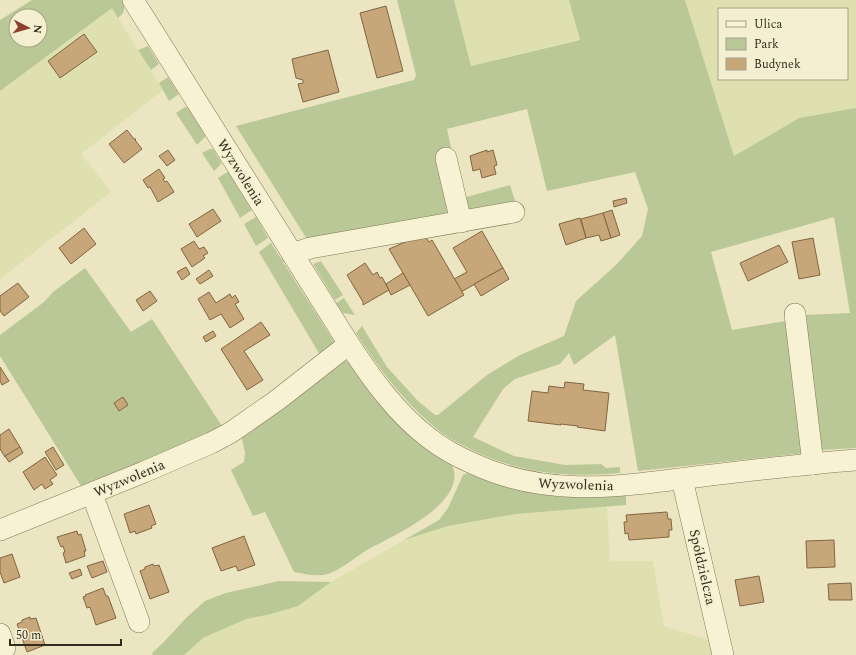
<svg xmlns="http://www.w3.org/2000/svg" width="856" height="655" font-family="Spectral,serif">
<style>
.farmland{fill:#dfe0af;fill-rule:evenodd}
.green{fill:#b9c896;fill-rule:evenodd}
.building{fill:#c7a779;stroke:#816541}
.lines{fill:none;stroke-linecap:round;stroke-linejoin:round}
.minor-casing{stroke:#83775a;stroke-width:22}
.minor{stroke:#f6f2d3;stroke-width:21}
.labels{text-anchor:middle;stroke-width:3;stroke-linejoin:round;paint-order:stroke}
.street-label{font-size:14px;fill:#332c1d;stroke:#f3efd0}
</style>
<rect width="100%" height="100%" fill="#ebe6c1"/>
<g class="farmland">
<polygon points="454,0 569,0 580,39 470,66"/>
<path d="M685 0H856V108L799 118 734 156ZM719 9H847V79H719Z"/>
<polygon points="112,8 163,90 81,154 111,192 0,279 0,91"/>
<polygon points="607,506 610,561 653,561 664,626 709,640 713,655 184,655 203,638 246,619 271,614 298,606 331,582 404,540 448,526 516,514"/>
</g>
<g class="green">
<path d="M32 0H123C124 9 126 12 118 18L112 8 0 91V20ZM16 16H40V40H16Z"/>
<path d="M397 0H454L471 66 580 40 569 0H685L734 156 799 118 856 108V448L820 450 805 315 850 313 834 217 711 252 732 330 791 320 805 453 638 471 615 335 574 365 569 353 560 364 515 379 503 389 473 437 514 456 565 465 601 464 606 468 620 467V473C565 478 516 473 466 447 454 441 441 433 431 424 401 398 377 366 356 333L362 326 387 367 418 401 435 415H438L487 375 520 355 564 336 576 301 617 264 642 236 648 209 635 172 547 191 527 109 447 129 456 171 452 213 310 244 236 126 414 80 416 75Z"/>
<polygon points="148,46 159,64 151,70 138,50"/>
<polygon points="168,77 179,94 169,101 159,83"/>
<polygon points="185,107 189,108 205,134 205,137 197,145 176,113"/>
<polygon points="210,149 213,149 221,162 221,164 214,171 202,153"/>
<polygon points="229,171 252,210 240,218 218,178"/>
<polygon points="510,185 516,204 465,211 463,198"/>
<polygon points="256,217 268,238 256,246 244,224"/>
<path d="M271 243 333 340V344L330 348H325C319 358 308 368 297 370L320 355 259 252Z"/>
<polygon points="321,261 343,295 335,300 313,264"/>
<polygon points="85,268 131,332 152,319 222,426 284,384 284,387 211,433 83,489 0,356 0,335 44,302 53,292"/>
<polygon points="344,298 355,315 343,313 336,303"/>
<path d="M344 360 351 364 451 463C472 502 392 536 367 550 354 558 342 569 328 574 317 577 305 574 294 572L265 512 253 516 231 470 244 462 245 453 241 434Z"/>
<polygon points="467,473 503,486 542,495 565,497 626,495 626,505 516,514 448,526 404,540 439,520 448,508 463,475"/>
<polygon points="279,581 331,582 298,606 271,614 246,619 203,638 184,655 153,655 152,653 164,642 186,618 205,601 226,593"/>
</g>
<g class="building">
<polygon points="386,6 403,71 377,78 360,13"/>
<polygon points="84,34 97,52 60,78 48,61"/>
<polygon points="328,50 339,92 303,102 298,84 303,83 303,80 296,78 292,59"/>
<polygon points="127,130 134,139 136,139 135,140 142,149 124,163 109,144"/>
<polygon points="168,150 175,160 167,166 159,156"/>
<polygon points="487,150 487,152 493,150 497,165 494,166 496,174 482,178 480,169 473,171 470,156"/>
<polygon points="159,169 165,178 163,179 165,182 167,181 174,192 158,202 150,187 148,188 143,180"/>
<polygon points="626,198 627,203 614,207 613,201"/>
<polygon points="213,209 221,221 197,237 189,224"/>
<polygon points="612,210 620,235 611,238 603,213"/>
<polygon points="603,213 611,238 601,241 599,235 586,238 581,219"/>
<polygon points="580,218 586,238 566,245 559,224"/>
<polygon points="84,228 96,244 71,264 59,248"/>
<polygon points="482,231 503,268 461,292 454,279 467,272 453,248"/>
<polygon points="425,236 429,242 432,240 464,295 428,316 389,249 417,237"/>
<polygon points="813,238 820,275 799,279 792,242"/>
<polygon points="194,241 199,249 204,247 208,253 203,256 205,258 192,267 181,249"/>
<polygon points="779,245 788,262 748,281 740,263"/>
<polygon points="365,263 373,275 377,272 380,278 382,277 389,290 363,305 363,302 347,275"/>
<polygon points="186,267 190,274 182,280 177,272"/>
<polygon points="503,268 509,279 481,296 474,284"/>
<polygon points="209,270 213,276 200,284 196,279"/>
<polygon points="403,273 410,285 391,295 386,284"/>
<polygon points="18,283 29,297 4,316 0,311 0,296"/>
<polygon points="150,291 157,301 143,311 136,300"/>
<polygon points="209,292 216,303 230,294 232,298 235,295 239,302 235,304 244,319 230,328 221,314 210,320 198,299"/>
<polygon points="261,322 270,335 244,351 263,380 247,390 221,349"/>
<polygon points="213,331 216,336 206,342 203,337"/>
<polygon points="0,367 9,381 2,385 0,381"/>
<polygon points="565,382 584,384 583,390 609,393 605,431 577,427 578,426 561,424 561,425 528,421 532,391 548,393 549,386 564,388"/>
<polygon points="123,397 128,405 119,411 114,403"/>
<polygon points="9,429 20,447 5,457 0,449 0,435"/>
<polygon points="20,447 23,453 9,462 5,456"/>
<polygon points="53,447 64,465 56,470 45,452"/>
<polygon points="45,457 57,475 50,480 53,484 45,489 42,484 34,490 23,472"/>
<polygon points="149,505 156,524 151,526 152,528 136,534 135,531 130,533 124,514"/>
<polygon points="667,512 668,519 671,519 672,530 669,530 669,537 629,540 628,533 625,534 624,522 627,522 626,515"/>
<polygon points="77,531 78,535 81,534 86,551 84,551 85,556 66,563 63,553 65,552 63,546 61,547 57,537"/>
<polygon points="244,536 255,565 238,571 236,566 221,571 212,548"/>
<polygon points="834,540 835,567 807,568 806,541"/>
<polygon points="12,554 20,577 4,583 0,572 0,558"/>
<polygon points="103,561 107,572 92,578 87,566"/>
<polygon points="153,564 154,566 159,565 169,592 150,599 140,571 145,569 145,567"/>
<polygon points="80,569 82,575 72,579 69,573"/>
<polygon points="759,576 764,602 740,606 735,580"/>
<polygon points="851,583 852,600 829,600 828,584"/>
<polygon points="103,588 106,596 108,596 116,618 96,625 90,607 87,608 83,597 86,596 85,595"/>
<polygon points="30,617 30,619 36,618 45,645 27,652 17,624 22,622 22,620"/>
</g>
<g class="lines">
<g class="minor-casing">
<g id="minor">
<path d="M133 0 349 344C372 379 396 413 429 438 443 449 458 457 474 464 550 499 622 486 703 476 754 470 805 464 856 460"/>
<polyline points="446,158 461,222"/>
<polyline points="292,254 310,248 514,212"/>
<polyline points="795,314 813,464"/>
<polyline points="682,479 723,655"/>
<polyline points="92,494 139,622"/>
<polyline points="0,530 144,472 211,443 230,433 276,401 349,344"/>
<polyline points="0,634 5,648"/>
</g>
</g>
<use href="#minor" class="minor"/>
</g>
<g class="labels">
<g class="street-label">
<text transform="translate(241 172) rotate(58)" y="5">Wyzwolenia</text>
<text transform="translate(129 478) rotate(-23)" y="5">Wyzwolenia</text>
<text transform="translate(576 484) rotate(2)" y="5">Wyzwolenia</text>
<text transform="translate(703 567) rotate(77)" y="5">Spółdzielcza</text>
</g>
</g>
<rect x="718" y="8" width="130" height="72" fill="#f3efd0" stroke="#a6a188"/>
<rect x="726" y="21" width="20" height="6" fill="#f6f2d3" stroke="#a6a188"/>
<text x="754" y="28" font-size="12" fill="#332c1d">Ulica</text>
<rect x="726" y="38" width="20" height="12" fill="#b9c896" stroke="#a6a188"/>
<text x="754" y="48" font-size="12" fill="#332c1d">Park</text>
<rect x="726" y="58" width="20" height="12" fill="#c7a779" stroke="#a6a188"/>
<text x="754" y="68" font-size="12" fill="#332c1d">Budynek</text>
<g transform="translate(28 28) rotate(96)"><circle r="19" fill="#f3efd0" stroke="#a6a188"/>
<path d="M0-3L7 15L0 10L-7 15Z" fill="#8e3e2d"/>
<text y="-6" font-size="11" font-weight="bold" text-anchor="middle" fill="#332c1d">N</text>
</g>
<path d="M10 639v6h111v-6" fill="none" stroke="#332c1d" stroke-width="2"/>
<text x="16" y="639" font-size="12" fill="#332c1d" stroke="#f3efd0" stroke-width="3" paint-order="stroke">50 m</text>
</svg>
